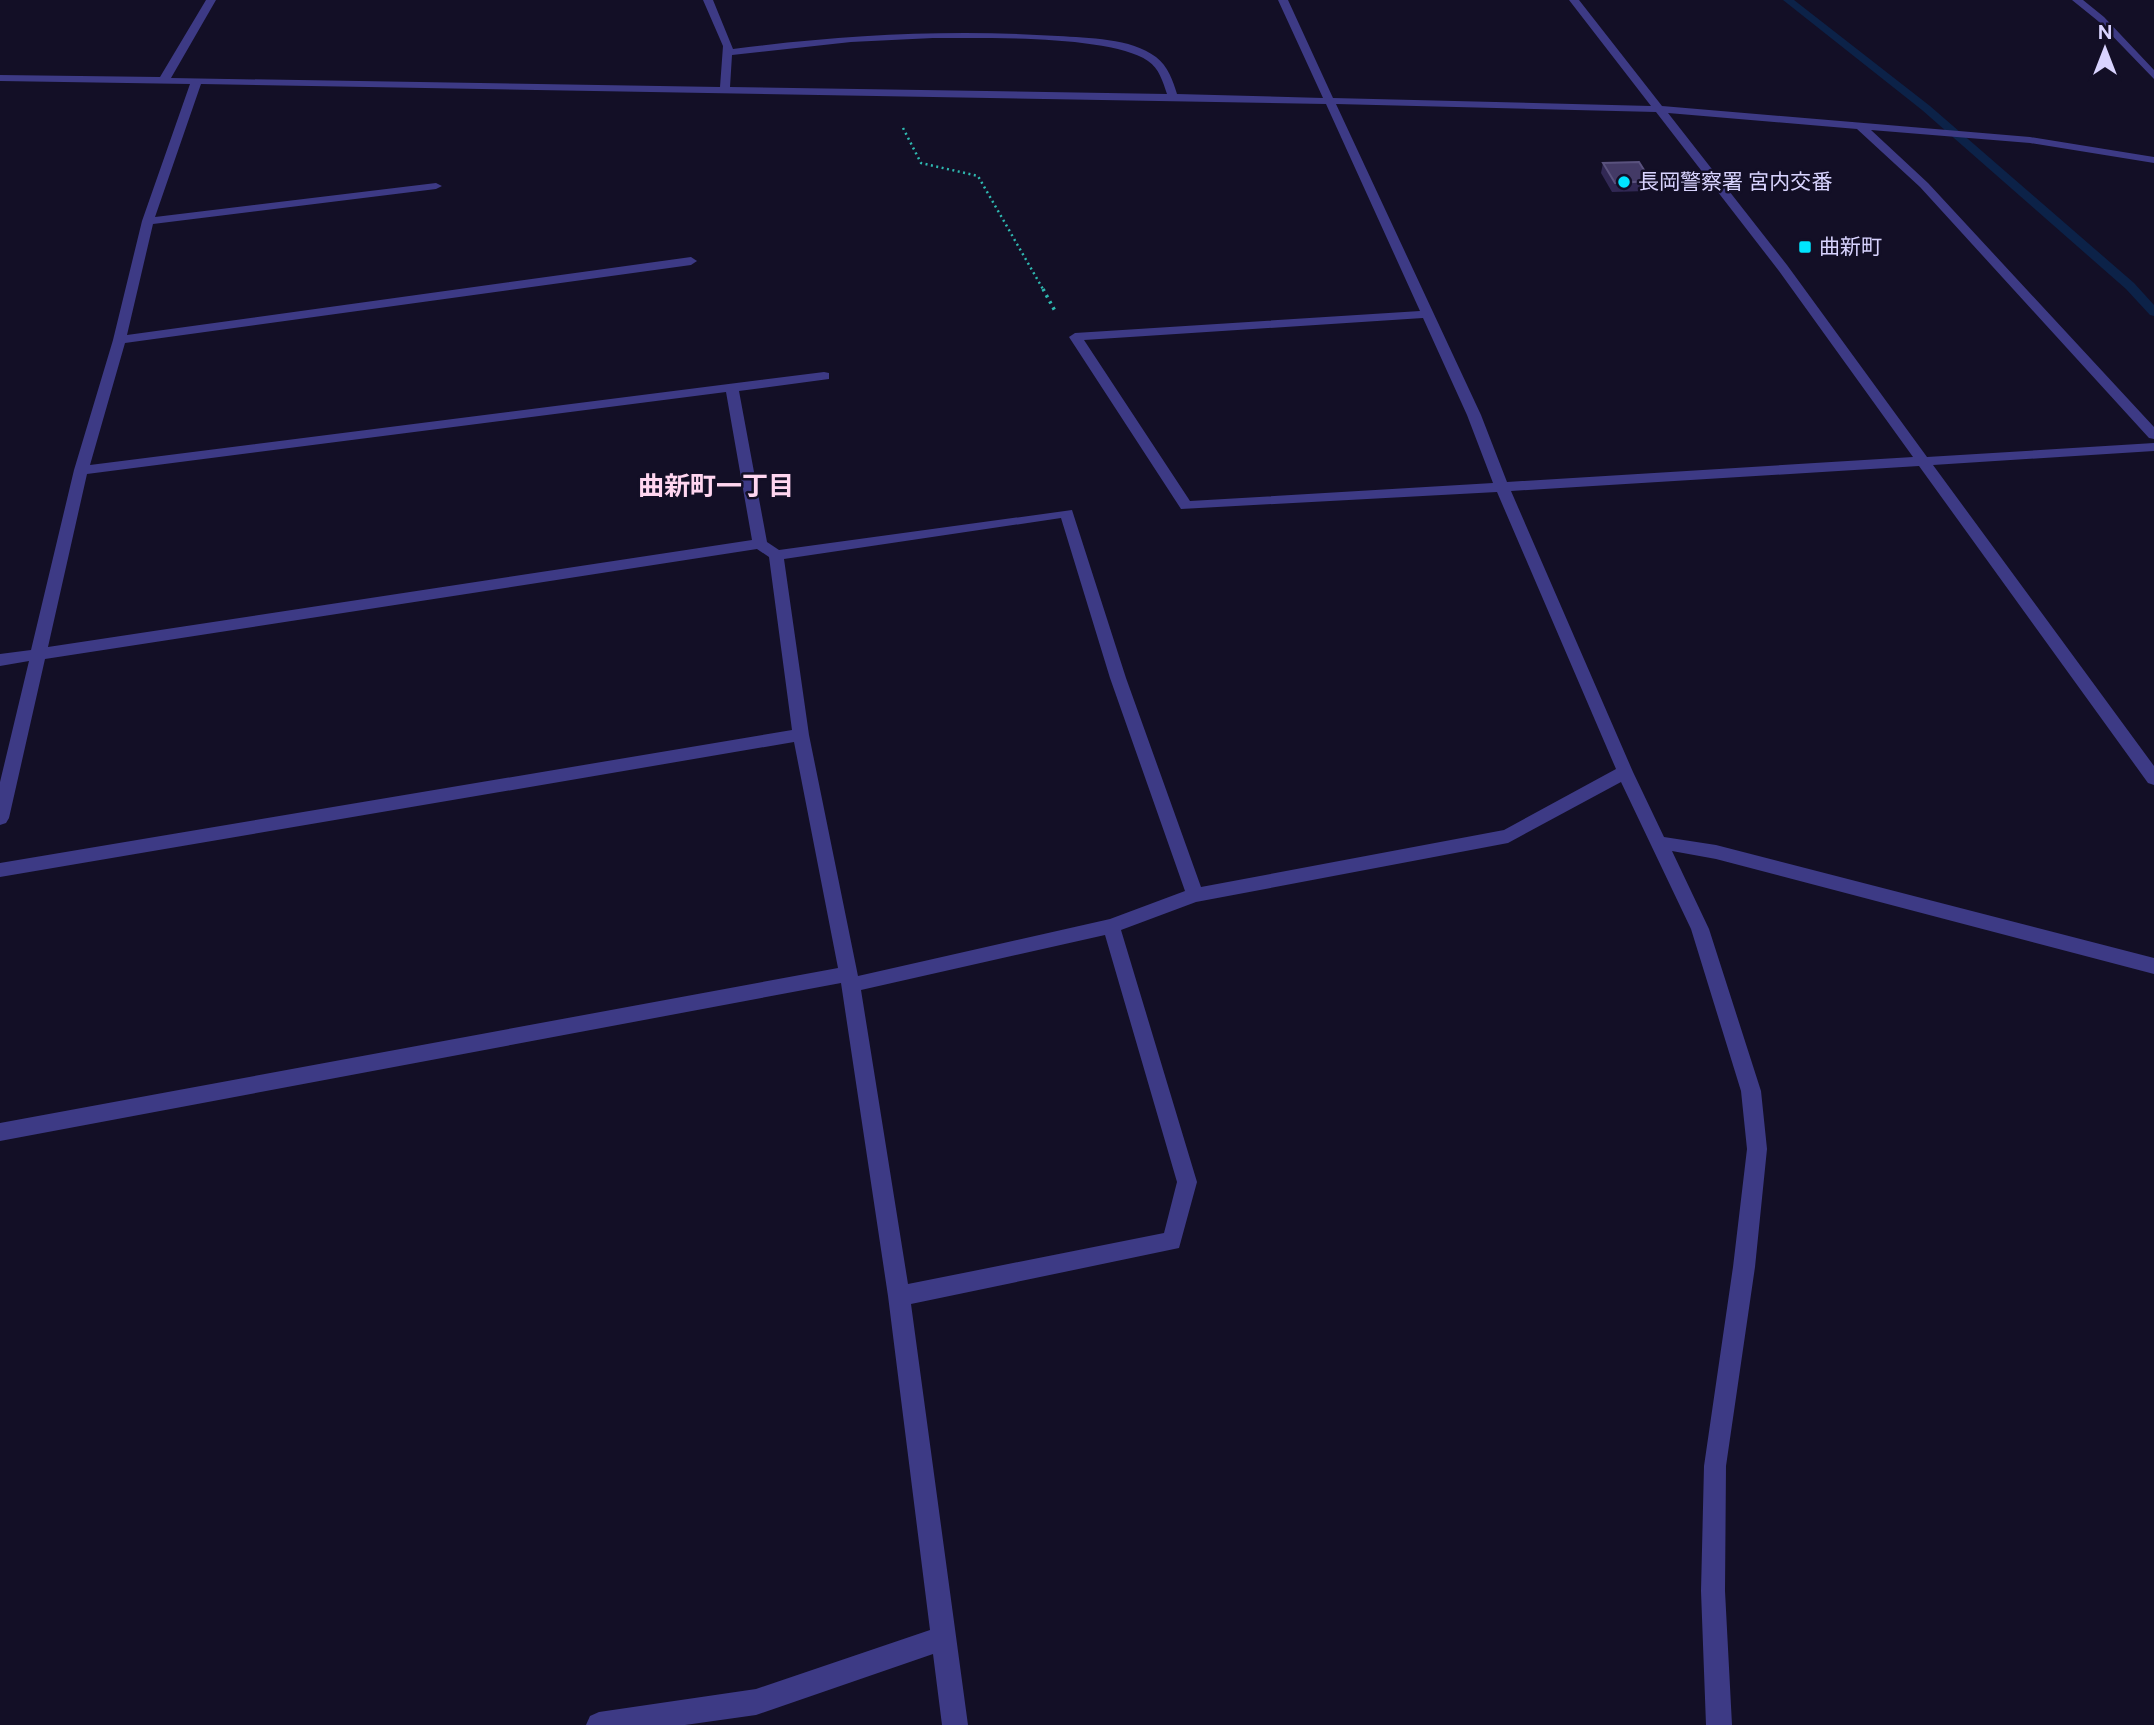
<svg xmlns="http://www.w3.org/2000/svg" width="2154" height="1725" font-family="Figtree,'Noto Sans JP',sans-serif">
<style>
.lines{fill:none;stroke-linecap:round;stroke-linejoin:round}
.stream{fill:#0c2248;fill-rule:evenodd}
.path-far1{stroke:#2fb8b0;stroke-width:2.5;stroke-dasharray:2 3.5;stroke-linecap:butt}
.path{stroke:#2fb8b0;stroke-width:3.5;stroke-dasharray:2.5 4.5;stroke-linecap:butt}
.minor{fill:#3d3a85;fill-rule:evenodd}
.wall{fill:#312854}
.building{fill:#433a66;stroke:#5a527e;stroke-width:2}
.poi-dot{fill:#00e5ff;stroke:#130f26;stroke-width:2.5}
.labels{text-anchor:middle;stroke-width:5;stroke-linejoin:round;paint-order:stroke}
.far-poi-label{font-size:21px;fill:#d9d4ff;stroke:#130f26;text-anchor:start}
.neighbourhood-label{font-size:26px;font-weight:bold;fill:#ffd6f0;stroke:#130f26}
</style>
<rect width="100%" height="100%" fill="#130f26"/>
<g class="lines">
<polygon class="stream" points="1783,0 1794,0 1930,106 2134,283 2154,305 2154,316 2150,315 2126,289 1922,110"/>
<polyline class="path-far1" points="903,128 921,163 978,176 1044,291"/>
<polyline class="path" points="1043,289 1055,311"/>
<g class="minor">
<path d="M206 0H216L171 78 720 87 723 46 703 0H713L733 49C841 35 949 29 1058 36 1088 38 1131 38 1156 57 1168 66 1173 81 1177 94L1323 98 1278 0H1288L1333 98 1651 106 1569 0H1579L1662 106 2030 137 2154 157V163L2030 143 1871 130 1928 183 2154 427V439L2149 438 1920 187 1857 129 1668 113 1787 265 1927 457 2154 443V451L1933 465 2154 766V785L2148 783 1919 466 1511 491 1633 772 1664 837 1716 845 2154 958V974L1716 859 1672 851 1709 929 1761 1091 1767 1149 1755 1267 1726 1466 1725 1591 1732 1725H1706L1701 1591 1704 1466 1733 1267 1747 1149 1741 1091 1691 929 1621 782 1508 843 1196 902 1121 930 1197 1182 1179 1248 911 1304 968 1725H942L933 1654 756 1715 685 1725H586L590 1716 599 1712 756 1689 930 1630 888 1296 841 983 0 1141V1123L838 968 794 742 0 877V863L792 730 769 557 757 549 45 659 9 818 6 823 0 825V782L29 661 0 666V654L31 650 74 470 113 340 142 221 190 84 0 81V75L160 77ZM933 38C980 38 1111 35 1148 61 1159 68 1163 82 1167 94L730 87 732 55 851 42ZM201 84 1326 104 1420 311 1075 333 1069 337 1181 509 1497 492 1616 769 1504 830 1201 887 1126 678 1072 510 779 550 767 542 739 391 829 379V373L824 372 90 465 125 343 691 265 697 261 691 257 127 335 153 224 436 189 442 186 436 183 155 217ZM1336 104 1656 112 1779 271 1913 457 1507 482 1481 415ZM1423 318 1467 415 1493 483 1190 501 1084 340ZM726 392 752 540 48 647 87 474ZM1061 518 1110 678 1185 891 1110 919 858 976 809 735 784 559ZM1105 935 1177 1182 1164 1233 908 1284 861 990Z"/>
<polygon points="2072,0 2083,0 2104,17 2154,70 2154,79 2098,21"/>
</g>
</g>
<polygon class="wall" points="1603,163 1651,181 1648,191 1612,192 1601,173"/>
<polygon class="building" points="1639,162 1651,181 1615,183 1603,163"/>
<g class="poi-dot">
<circle cx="1624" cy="182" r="7"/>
<rect x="1798" y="240" width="14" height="14" rx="3.5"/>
</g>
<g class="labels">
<g class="far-poi-label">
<text x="1638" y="189">長岡警察署 宮内交番</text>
<text x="1819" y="254">曲新町</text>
</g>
<g class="neighbourhood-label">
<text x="716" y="495">曲新町一丁目</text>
</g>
</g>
<g transform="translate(2105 49)" stroke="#130f26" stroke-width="5" paint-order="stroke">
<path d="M0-5L12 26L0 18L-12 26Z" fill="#d9d4ff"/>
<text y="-10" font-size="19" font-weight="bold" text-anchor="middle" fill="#d9d4ff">N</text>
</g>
</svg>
